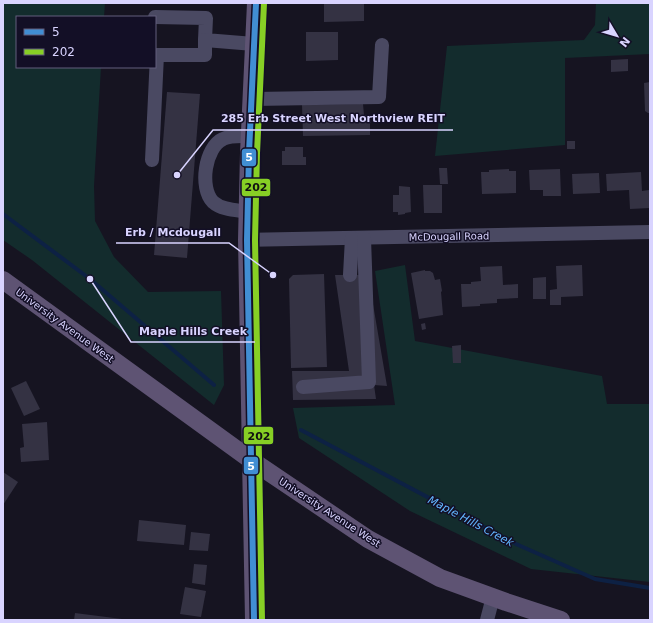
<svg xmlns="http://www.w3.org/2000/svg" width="653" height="623" font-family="'DejaVu Sans',sans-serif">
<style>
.green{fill:#132c2d}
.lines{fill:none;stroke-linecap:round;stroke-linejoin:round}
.stream{stroke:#0d2144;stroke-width:4}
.building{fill:#343243}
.minor{stroke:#4a4962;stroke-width:14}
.major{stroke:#5e5373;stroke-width:18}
.bus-1-casing{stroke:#130f26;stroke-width:9}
.bus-2-casing{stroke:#130f26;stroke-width:9}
.bus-1{stroke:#418ed3;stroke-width:6}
.bus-2{stroke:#87cf25;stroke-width:6}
.labels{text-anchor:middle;stroke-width:3;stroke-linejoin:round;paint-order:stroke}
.street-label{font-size:10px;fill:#d9d4ff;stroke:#130f26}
.water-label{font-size:11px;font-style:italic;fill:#62b6ff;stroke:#130f26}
.leader{fill:none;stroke:#d9d4ff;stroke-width:1.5}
.callout-dot{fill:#d9d4ff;stroke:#130f26;stroke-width:1.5}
.callout-label{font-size:11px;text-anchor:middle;font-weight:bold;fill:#d9d4ff;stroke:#130f26;stroke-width:3;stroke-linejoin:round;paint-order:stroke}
.line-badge{stroke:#130f26;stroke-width:1.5}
.badge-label{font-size:11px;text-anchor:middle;font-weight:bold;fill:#fff}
.pale-badge-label{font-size:11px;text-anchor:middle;font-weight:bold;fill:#111}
</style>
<rect width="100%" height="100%" fill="#161421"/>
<g class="green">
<polygon points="3,3 105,3 104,17 17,17 17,67 101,67 94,186 95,221 114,257 148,292 221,291 224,385 214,405 32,260 3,240"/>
<polygon points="596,3 650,3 650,54 565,58 565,145 435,156 447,46 584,40 595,25"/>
<polygon points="405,265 415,341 602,376 607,404 650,404 650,582 531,569 410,511 299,438 293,408 395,405 375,271"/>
</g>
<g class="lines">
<g class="stream">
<polyline points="3,214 90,279 214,385"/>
<polyline points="301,430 516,544 595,579 650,588"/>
</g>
</g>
<g class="building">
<polygon points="324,3 364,3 364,21 324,22"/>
<polygon points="306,32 338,32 338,60 306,61"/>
<polygon points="628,59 628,71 611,72 611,60"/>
<polygon points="650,82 650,113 648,113 645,111 644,83"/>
<polygon points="167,92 200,94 187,258 154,255"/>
<polygon points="363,104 364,115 369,115 370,117 371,117 371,123 370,123 370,135 303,136 302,105"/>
<rect x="567" y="141" width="8" height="8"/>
<polygon points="285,147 303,147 303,157 306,157 306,165 282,165 282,151 285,151"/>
<polygon points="439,168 447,168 448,184 440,184"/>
<polygon points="509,169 509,171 516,171 516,193 482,194 481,172 489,172 489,170"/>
<polygon points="560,169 561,196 543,196 543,190 530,190 529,170"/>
<polygon points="641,172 642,191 649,190 650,208 630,209 629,190 607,191 606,174"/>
<polygon points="599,173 600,193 573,194 572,174"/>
<polygon points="423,185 442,185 442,213 424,213"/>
<polygon points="399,186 410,187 411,212 405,213 405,214 398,215 398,212 393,212 393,195 399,195"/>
<polygon points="582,265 583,296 561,297 561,305 550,305 550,290 557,289 556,266"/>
<polygon points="502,266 503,285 518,284 518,298 497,299 497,303 480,304 480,306 462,307 461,284 471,284 471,282 481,281 480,267"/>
<polygon points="425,270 425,271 430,271 433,273 435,280 440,279 442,291 441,292 443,315 419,319 411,273"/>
<polygon points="324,274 327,367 291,368 289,279 293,275"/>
<polygon points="335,275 368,275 387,386 374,385 376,399 293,400 292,371 349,371"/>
<polygon points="546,277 546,299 533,299 533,278"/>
<polygon points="425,323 426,329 422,330 421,324"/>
<polygon points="461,345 461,363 453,363 452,346"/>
<polygon points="26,381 40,409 24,416 11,388"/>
<polygon points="47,422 49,460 21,462 20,448 24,447 22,424"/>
<polygon points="3,472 18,482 3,505"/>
<polygon points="139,520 186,525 184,545 137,541"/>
<polygon points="191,532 210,534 208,551 189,550"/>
<polygon points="194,564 207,565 205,585 192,583"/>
<polygon points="185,587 206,591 201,617 180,614"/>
<polygon points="75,613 122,619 122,620 74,620"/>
</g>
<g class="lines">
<g class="minor">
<polyline points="155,17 206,18 205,40 254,44"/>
<polyline points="253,99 379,97 382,45"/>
<polyline points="152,160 157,55 205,55 205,40"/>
<path d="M248 212C236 210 222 210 213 202 199 188 205 147 223 139 230 135 242 136 250 136"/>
<polyline points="247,240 650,232"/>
<polyline points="350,275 352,238"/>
<polyline points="303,387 369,382 364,238"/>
<polyline points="487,620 493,597"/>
</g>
<g class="major">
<polyline points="3,280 251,460 368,539 440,578 506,602 561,620"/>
<polyline points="254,620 247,240 249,153 256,3"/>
</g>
<g class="bus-1-casing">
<polyline id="bus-1" points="254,620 247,240 249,153 256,3"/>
</g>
<g class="bus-2-casing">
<polyline id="bus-2" points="262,620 255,240 257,153 264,3"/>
</g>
<use href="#bus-1" class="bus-1"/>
<use href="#bus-2" class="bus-2"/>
</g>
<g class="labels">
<g class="street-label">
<text transform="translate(449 236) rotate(-1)" y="4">McDougall Road</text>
<text transform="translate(65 325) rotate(36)" y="4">University Avenue West</text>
<text transform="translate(330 512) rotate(33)" y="4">University Avenue West</text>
</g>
<g class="water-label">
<text transform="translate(471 521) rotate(28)" y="4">Maple Hills Creek</text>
</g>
</g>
<path class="leader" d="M177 175L213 130H453M273 275L229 243H116M90 279L131 342H255"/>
<g class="callout-dot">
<circle cx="177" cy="175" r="4"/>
<circle cx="273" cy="275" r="4"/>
<circle cx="90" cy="279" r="4"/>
</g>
<g class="callout-label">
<text x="333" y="122">285 Erb Street West Northview REIT</text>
<text x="173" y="236">Erb / Mcdougall</text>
<text x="193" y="335">Maple Hills Creek</text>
</g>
<g class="line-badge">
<rect x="241" y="148" width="16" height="19" rx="4" fill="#418ed3"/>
<rect x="241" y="178" width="30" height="19" rx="4" fill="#87cf25"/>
<rect x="243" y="426" width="31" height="19" rx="4" fill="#87cf25"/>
<rect x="243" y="456" width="16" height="19" rx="4" fill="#418ed3"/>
</g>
<g class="badge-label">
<text x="249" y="161">5</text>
<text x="251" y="470">5</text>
</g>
<g class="pale-badge-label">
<text x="256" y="191">202</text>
<text x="259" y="440">202</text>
</g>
<rect width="653" height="623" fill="none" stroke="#d9d4ff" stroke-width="8"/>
<rect x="16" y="16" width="140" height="52" fill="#130f26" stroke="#625e7d"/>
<rect x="24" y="29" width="20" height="6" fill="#418ed3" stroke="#625e7d"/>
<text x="52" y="36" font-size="12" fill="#d9d4ff">5</text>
<rect x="24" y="49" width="20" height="6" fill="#87cf25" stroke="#625e7d"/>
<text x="52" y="56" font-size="12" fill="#d9d4ff">202</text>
<g transform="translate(617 36) rotate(128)" stroke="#130f26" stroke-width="3" paint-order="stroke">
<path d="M0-3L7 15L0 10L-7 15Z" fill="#d9d4ff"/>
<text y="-6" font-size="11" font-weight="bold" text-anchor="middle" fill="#d9d4ff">N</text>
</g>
</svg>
